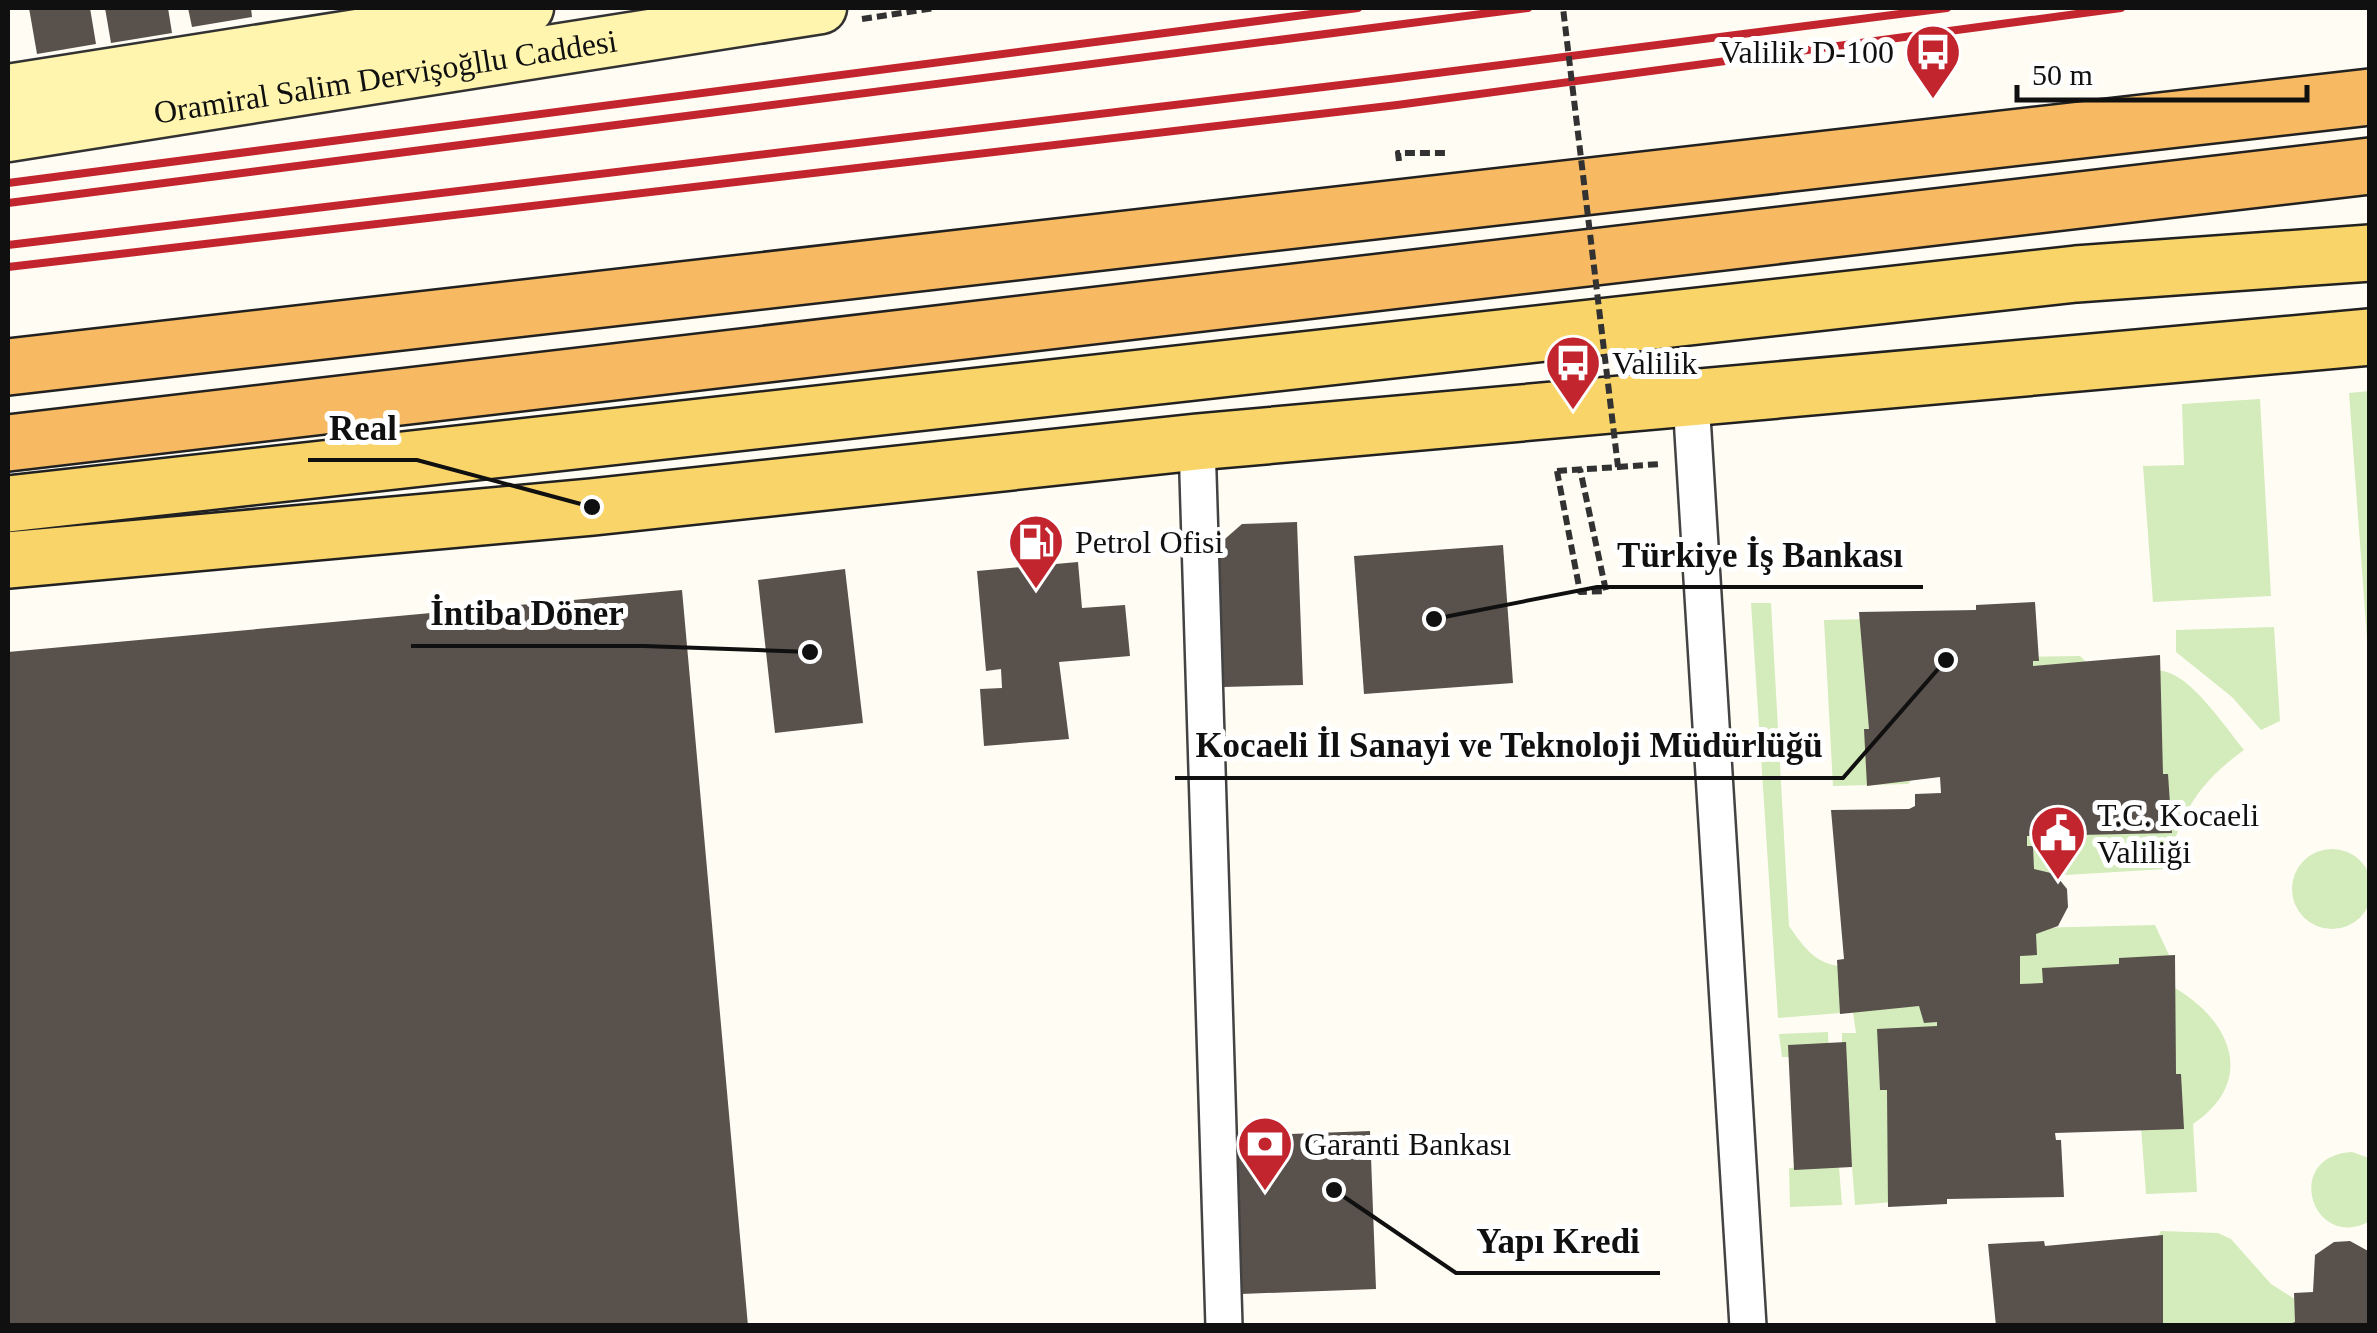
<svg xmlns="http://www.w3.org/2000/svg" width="2377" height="1333" font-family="Georgia,serif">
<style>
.green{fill:#d4ebbb}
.building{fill:#59514c}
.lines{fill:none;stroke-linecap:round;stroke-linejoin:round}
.minor-casing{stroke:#434343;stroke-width:40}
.secondary-casing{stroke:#323232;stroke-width:55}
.primary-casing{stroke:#212121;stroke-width:60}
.trunk-casing{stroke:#212121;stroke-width:60}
.path{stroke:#323232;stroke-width:6;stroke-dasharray:10 5;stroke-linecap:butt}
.minor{stroke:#fff;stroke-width:35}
.secondary{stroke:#fff5ae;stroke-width:50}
.primary{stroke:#f9d569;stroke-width:55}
.trunk{stroke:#f7ba62;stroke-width:55}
.rail{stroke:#c3252e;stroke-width:8}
.path-bridge{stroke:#323232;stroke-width:6;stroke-dasharray:10 5;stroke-linecap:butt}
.labels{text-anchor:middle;stroke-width:10;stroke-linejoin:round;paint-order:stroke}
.poi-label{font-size:32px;fill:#101010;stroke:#fff;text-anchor:start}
.street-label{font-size:32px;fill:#101010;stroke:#fff}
.leader{fill:none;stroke:#101010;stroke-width:4}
.callout-dot{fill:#101010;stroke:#fff;stroke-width:4}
.callout-label{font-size:35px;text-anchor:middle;font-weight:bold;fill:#101010;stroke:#fff;stroke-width:10;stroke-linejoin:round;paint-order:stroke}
</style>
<rect width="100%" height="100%" fill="#fffdf3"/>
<g class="green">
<polygon points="2369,391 2370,391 2369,666 2349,393"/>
<polygon points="2260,399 2271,596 2153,602 2143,466 2184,465 2182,404"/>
<path d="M1751 603H1771L1789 926C1805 949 1816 965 1846 967L1975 801 1939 749 1908 784 1833 786 1824 620 1873 619 2008 657 2080 656 2099 675C2120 672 2152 665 2172 674 2197 685 2227 729 2244 750 2197 784 2181 813 2166 869L2030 877 2031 928 2155 925 2169 955 2173 987C2230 1019 2258 1080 2193 1124L2197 1192 2146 1194 2140 1113 2065 1109 1893 1202 1855 1205 1851 1153 1838 1154 1842 1205 1790 1207 1789 1168 1800 1167 1798 1057H1782L1779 1034 1828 1032 1829 1056H1842V1033H1856L1853 1012 1778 1018Z"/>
<polygon points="2274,627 2280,721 2261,730 2232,697 2176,652 2176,630"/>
<circle cx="2332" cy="889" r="40"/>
<path d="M2352 1152 2369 1158 2370 1221C2313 1253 2281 1156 2352 1152Z"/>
<polygon points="2161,1231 2218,1233 2231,1239 2271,1284 2329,1321 2369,1325 2108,1326"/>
</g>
<g class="building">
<polygon points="29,8 90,8 96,44 37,54"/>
<polygon points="105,8 168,8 172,33 111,43"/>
<polygon points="188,8 251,8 252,17 192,27"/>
<polygon points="1297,522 1303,685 1223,687 1218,545 1242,524"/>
<polygon points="1503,545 1513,683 1364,694 1354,556"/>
<polygon points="1078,562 1082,608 1125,605 1130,656 1059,662 1069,739 984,746 980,689 1002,688 1001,669 986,671 977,571"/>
<polygon points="845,569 863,723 775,733 758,580"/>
<polygon points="682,590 748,1326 8,1326 8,652"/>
<polygon points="2035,602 2039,661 2033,661 2033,666 2160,655 2163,774 2168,774 2172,833 2027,836 2027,846 2033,846 2034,869 2055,874 2067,889 2068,907 2058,926 2036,934 2037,955 2020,956 2020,984 2043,983 2042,968 2119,964 2119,958 2175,955 2176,1074 2181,1074 2184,1129 2055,1133 2056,1140 2061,1140 2064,1197 1947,1199 1947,1204 1888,1207 1887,1090 1880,1090 1877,1029 1937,1026 1937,1022 1924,1023 1919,1006 1840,1014 1837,960 1844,959 1831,810 1909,809 1915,806 1915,794 1941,793 1940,777 1867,786 1864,729 1869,729 1859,612 1976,610 1976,605"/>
<polygon points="1846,1042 1852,1167 1794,1170 1788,1045"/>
<polygon points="1370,1131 1376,1289 1241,1294 1235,1136"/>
<polygon points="2163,1235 2163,1326 1996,1326 1988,1244 2044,1241 2045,1246"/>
<polygon points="2350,1241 2370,1252 2370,1326 2285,1326 2295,1322 2294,1293 2313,1292 2315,1255 2334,1242"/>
</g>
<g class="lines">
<g class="minor-casing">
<g id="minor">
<polyline points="1691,400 1748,1326"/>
<polyline points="1197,442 1224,1326"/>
</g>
</g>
<g class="secondary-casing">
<g id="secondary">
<polyline points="8,90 528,8"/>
<path id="s1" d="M8 136 821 8"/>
</g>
</g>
<g class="primary-casing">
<g id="primary">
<polyline points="8,504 2076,274 2370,253"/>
<polyline points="8,560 592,507 1197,442 2370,337"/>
</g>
</g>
<g class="trunk-casing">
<g id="trunk">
<polyline points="8,367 2370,97"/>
<polyline points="8,443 2370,166"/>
</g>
</g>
<g class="path">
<polyline points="862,19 935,8"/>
<polyline points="1399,161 1398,153 1447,153"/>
<polyline points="1618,467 1660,464"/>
<polyline points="1557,471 1580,592 1606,591 1580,469"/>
</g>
<use href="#minor" class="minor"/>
<use href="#secondary" class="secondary"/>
<use href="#primary" class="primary"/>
<use href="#trunk" class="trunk"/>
<g class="rail">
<polyline points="8,183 1358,8"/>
<polyline points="8,203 1528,8"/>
<polyline points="8,245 1390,79 1947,8"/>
<polyline points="8,267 1397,105 2121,8"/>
</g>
<polyline class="path-bridge" points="1557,471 1618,467 1563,8"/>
</g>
<defs>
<g id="bus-pin" transform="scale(2.875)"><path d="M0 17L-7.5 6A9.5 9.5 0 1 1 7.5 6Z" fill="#c3252e" stroke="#fff"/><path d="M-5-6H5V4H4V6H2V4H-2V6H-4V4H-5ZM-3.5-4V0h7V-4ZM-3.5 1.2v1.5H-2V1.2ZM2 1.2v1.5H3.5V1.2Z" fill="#fff"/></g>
<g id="fuel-pin" transform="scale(2.875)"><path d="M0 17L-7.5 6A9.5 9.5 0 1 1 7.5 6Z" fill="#c3252e" stroke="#fff"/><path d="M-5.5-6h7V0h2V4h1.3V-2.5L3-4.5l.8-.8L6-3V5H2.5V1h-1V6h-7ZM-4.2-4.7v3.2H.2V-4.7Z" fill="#fff"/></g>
<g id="civic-pin" transform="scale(2.875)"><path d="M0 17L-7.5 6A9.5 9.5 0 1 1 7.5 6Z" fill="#c3252e" stroke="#fff"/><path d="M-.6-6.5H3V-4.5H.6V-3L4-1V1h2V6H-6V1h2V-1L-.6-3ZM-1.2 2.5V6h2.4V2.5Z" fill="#fff"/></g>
<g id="bank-pin" transform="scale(2.875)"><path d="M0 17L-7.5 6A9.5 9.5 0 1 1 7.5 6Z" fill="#c3252e" stroke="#fff"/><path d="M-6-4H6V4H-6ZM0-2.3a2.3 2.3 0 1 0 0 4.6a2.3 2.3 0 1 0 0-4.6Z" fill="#fff"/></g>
</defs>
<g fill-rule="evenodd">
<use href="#bus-pin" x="1933" y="52"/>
<use href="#bus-pin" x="1573" y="363"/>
<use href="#fuel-pin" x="1036" y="542"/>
<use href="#civic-pin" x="2058" y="833"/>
<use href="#bank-pin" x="1265" y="1144"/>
</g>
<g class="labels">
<g class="poi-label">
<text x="1894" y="63" text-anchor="end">Valilik D-100</text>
<text x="1612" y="374">Valilik</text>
<text x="1075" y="553">Petrol Ofisi</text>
<text x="2097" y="826">T.C. Kocaeli<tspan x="2097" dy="37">Valiliği</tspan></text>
<text x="1304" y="1155">Garanti Bankası</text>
</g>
<g class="street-label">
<text dy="11" stroke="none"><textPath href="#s1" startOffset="382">Oramiral Salim Dervişoğllu Caddesi</textPath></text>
</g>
</g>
<path class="leader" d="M592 507L417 460H308M1434 619L1597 587H1923M810 652L644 646H411M1946 660L1843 778H1175M1334 1190L1456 1273H1660"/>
<g class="callout-dot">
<circle cx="592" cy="507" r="10"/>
<circle cx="1434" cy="619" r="10"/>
<circle cx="810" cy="652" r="10"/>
<circle cx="1946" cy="660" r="10"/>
<circle cx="1334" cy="1190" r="10"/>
</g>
<g class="callout-label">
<text x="363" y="440">Real</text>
<text x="1760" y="567">Türkiye İş Bankası</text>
<text x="527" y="625">İntiba Döner</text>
<text x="1509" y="757">Kocaeli İl Sanayi ve Teknoloji Müdürlüğü</text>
<text x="1558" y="1253">Yapı Kredi</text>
</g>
<rect width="2377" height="1333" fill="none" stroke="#101010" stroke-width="20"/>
<path d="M2017 85v15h290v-15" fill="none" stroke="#101010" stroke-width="5"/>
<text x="2032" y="85" font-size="30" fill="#101010" stroke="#ffffff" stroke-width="8" paint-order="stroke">50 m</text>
</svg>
